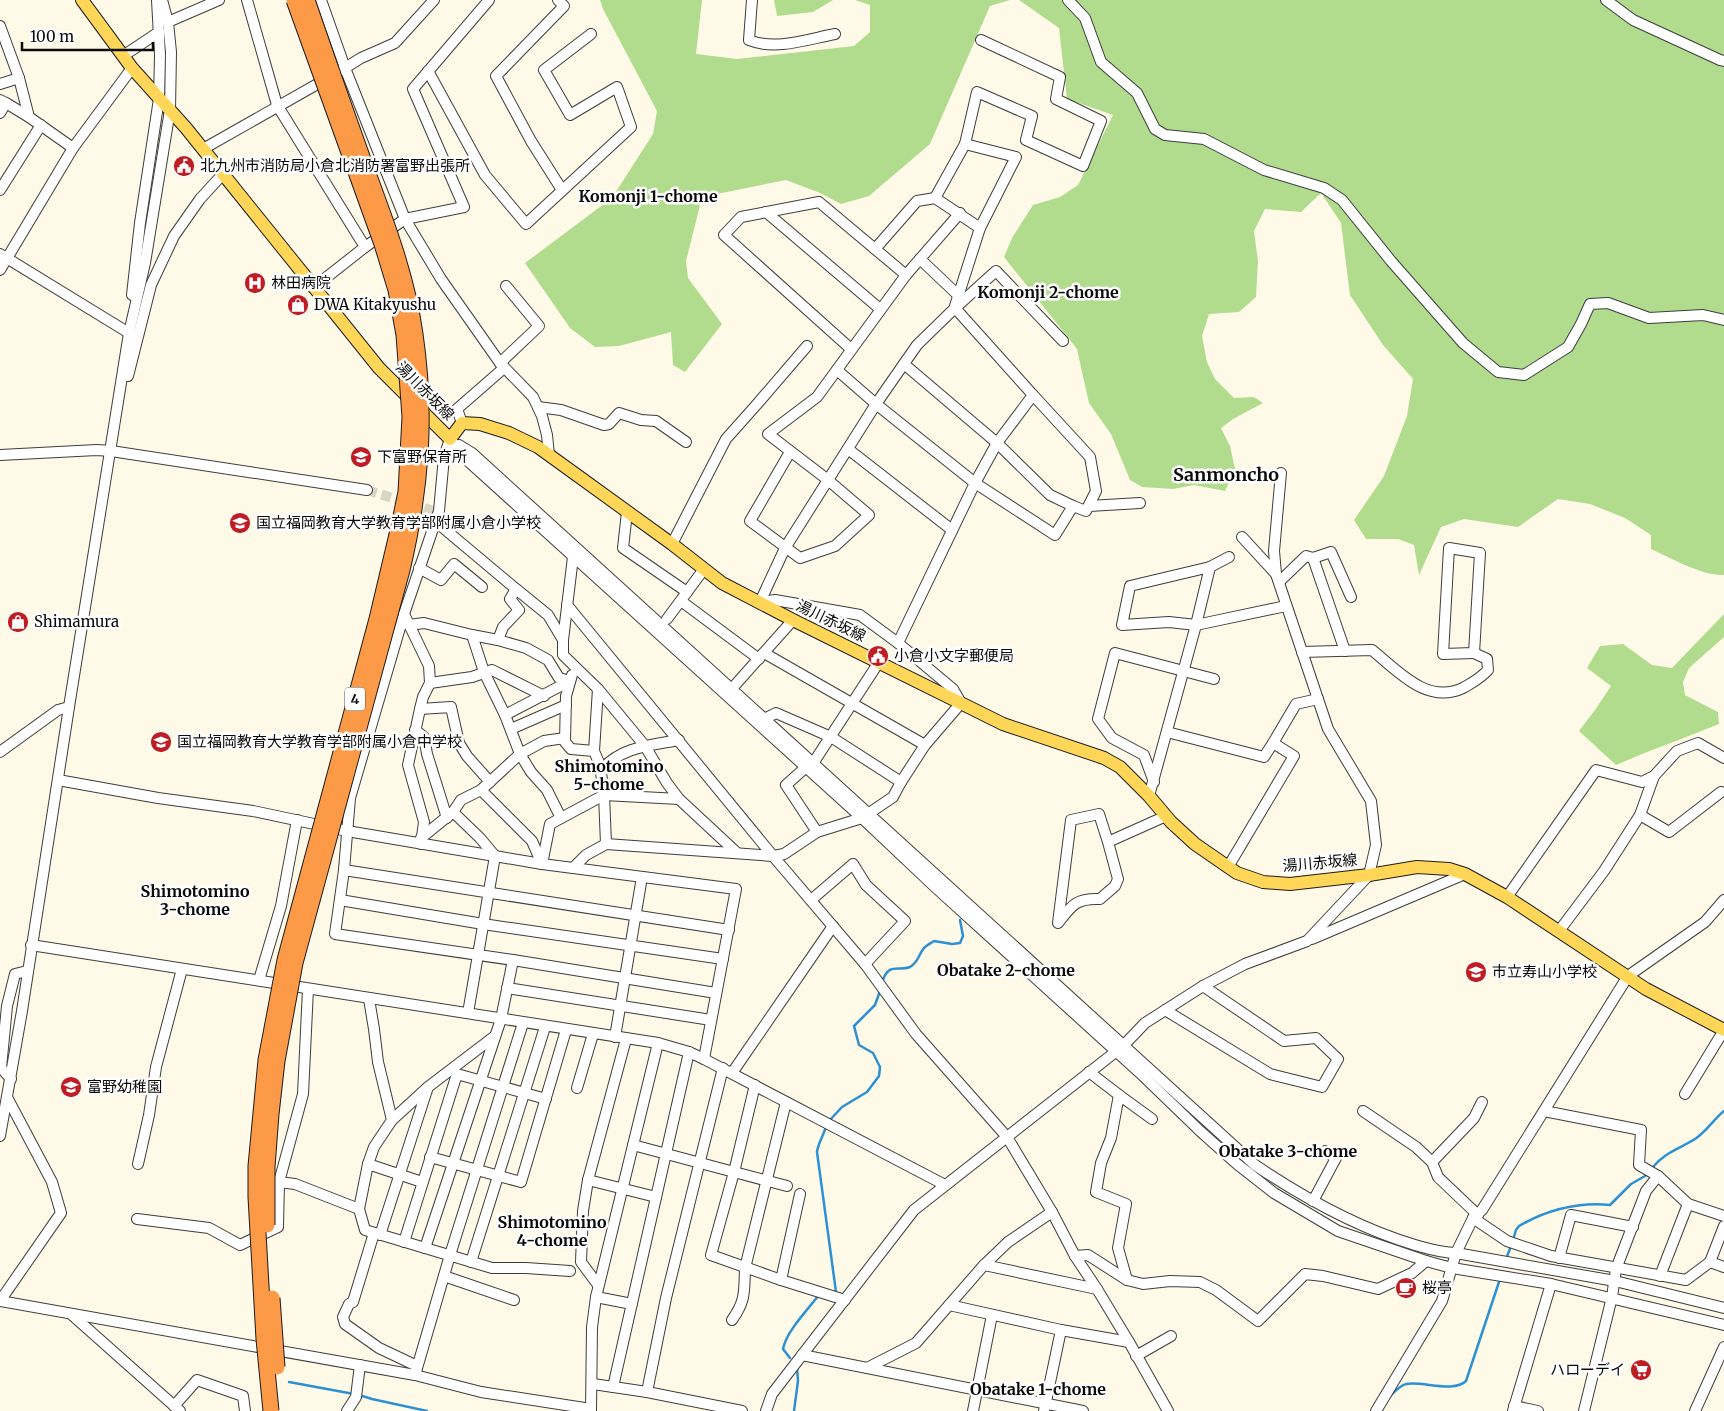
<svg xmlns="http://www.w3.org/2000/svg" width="1724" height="1411" font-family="Merriweather,'Noto Sans JP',serif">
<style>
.forest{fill:#b1dc8e}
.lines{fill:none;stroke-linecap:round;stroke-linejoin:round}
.stream{stroke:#2c91d4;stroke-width:2.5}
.minor-tunnel{stroke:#dad6c6;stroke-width:10;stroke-dasharray:10 5;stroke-linecap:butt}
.minor-casing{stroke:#3d3d3d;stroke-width:12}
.major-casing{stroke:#1b1b1b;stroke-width:14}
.minor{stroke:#fff;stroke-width:10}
.major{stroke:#ffd657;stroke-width:12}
.highway-bridge-casing{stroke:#1b1b1b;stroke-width:17;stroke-linecap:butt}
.highway-bridge{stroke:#fc9a48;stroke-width:15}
.labels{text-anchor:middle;stroke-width:5;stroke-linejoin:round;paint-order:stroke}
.shield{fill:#fff;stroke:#545454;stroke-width:1}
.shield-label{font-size:14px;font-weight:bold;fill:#0a0a0a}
.poi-label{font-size:15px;fill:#0a0a0a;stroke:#fff;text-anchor:start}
.street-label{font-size:15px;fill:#0a0a0a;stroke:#fff}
.neighbourhood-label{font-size:16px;font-weight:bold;fill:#0a0a0a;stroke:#fff}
.quarter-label{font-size:18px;font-weight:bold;fill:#0a0a0a;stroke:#fff}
</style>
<rect width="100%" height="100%" fill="#fffae7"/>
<g class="forest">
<polygon points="600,0 702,0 696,54 737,59 854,46 870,32 870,5 855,0 1010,0 990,6 930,144 869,196 841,204 820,193 786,180 702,197 686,261 688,278 722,324 685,372 673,365 671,332 619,346 595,347 570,328 525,263 612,198 653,134 657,111 603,9"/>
<polygon points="774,0 833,0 813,12 777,16"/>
<path d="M1019 0H1724V575C1702 576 1671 558 1651 549V535L1625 518 1590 504 1558 499 1518 527 1464 519 1441 527 1419 575 1414 545 1398 539H1366L1354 520 1384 476 1407 416 1413 379 1383 345 1350 295 1341 223 1321 193 1301 212 1265 209 1254 231 1258 261 1256 297 1239 312 1209 314 1202 336 1207 362 1215 379 1234 398 1254 397 1263 403 1233 419 1221 428 1230 446 1235 469 1225 491 1194 485 1173 489 1142 487 1130 480 1111 434 1089 403 1077 349 1004 257 1012 238 1033 205 1060 197 1078 185 1113 115 1067 99 1059 28Z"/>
<path d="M1724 614V637L1689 668 1683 682 1685 695 1718 712 1719 724C1685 738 1650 750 1616 765L1579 731 1595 710 1611 686 1587 668 1600 646 1623 644 1652 665 1672 668Z"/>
</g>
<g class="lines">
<g class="stream">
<path d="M882 983C888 961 899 972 910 967 919 962 918 955 924 948 927 945 931 943 934 941L952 944 960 943 963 936 960 920"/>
<polyline points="829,1121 842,1107 867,1092 879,1076 880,1067 873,1053 859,1045 854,1026 875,1005 880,991"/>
<path d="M826 1126C824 1135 818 1143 817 1152L836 1292H833"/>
<path d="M1652 1168C1665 1152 1679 1149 1695 1139 1706 1132 1714 1119 1724 1111"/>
<path d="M1513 1240 1516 1230 1519 1226C1547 1210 1578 1202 1610 1205L1631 1184 1645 1176 1648 1172"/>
<polyline points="1506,1259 1511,1246"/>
<path d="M790 1358 783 1349C786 1332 808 1309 819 1295"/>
<polyline points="289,1382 354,1394"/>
<polyline points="359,1395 372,1399 427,1411"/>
<path d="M1390 1396C1394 1392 1401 1385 1406 1384 1423 1381 1454 1393 1466 1381L1500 1279"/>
<polyline points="794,1411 798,1381 797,1367"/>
</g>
<polyline class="minor-tunnel" points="367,490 434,511"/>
<g class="minor-casing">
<g id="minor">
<polyline points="247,0 277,105 365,247"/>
<polyline points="321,0 345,68 405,219 441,279 500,363 533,397 542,416 547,435 549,455"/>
<polyline points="558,0 564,6 496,76 531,141 562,190"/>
<path d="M752 0 749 40C775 51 808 39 835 34"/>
<polyline points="1068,0 1085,18 1101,62 1137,93 1155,129 1165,135 1204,139 1264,170 1324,188 1342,200 1391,261 1463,343 1498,372 1524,375 1568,347 1581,324 1590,304 1608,303 1649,318 1703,315 1724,320"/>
<polyline points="1606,0 1633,20 1720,60 1724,61"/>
<polyline points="168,22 219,0"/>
<polyline points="0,26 19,78 29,117 73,148"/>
<polyline points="123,56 159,32"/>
<polyline points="340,71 361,58 395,43 434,0"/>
<polyline points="428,71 485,175 526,224 631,127 617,87 570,115 544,70 591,34"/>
<polyline points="0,84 19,78"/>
<polyline points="0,100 6,103 0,113"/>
<polyline points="6,103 29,117"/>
<polyline points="203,149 328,78"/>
<polyline points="0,190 41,125"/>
<polyline points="766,212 880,309"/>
<polyline points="980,228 935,198 965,144 977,92 1032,116 1026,140 1083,166 1101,121 1056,99 1060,77 981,40"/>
<polyline points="875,249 917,201 935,198"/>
<polyline points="0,254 129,333"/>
<polyline points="920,259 959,296"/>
<polyline points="0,270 73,148 132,68"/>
<polyline points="313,288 365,247 405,219 464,207 413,89 489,0"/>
<polyline points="132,295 140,223 159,99 160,55 157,0"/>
<polyline points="955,306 980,228 1016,157 965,144"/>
<polyline points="851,349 724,235 741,217 819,202 906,275"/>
<polyline points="500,363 539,326 506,286"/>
<polyline points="837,370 876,404 975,483 1055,535 1073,506 1050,495 997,443 904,364"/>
<polyline points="128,376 151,285 174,236 200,199 222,175"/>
<polyline points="1033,395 1090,457 1096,491 1086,511 1073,506"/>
<polyline points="538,407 561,410 604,425 609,424 619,413 641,420 656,421 686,442"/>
<polyline points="462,423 457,409 504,368"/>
<polyline points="450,439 468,461 862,818 935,887 1140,1073 1200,1131 1237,1164 1274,1193 1338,1231 1426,1261 1452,1268 1551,1284 1724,1325"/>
<path d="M459 445 472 453 1255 1165C1304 1198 1358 1228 1415 1245 1429 1249 1441 1253 1456 1253L1615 1281 1724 1308"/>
<polyline points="848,449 952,530"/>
<polyline points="790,452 750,521 800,558 835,546 869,515 828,480 768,434 817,397 906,275 960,213"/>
<polyline points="0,455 97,450 111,451 367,490"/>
<polyline points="1089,506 1140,503"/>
<polyline points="627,512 623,548 687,592 667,619"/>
<polyline points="435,521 516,589 510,599 519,610 503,627 498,640"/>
<polyline points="1242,537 1276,574"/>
<polyline points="672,544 726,439 758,403 807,346"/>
<polygon points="1449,548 1480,553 1474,653 1443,654"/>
<polyline points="573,557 563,640 563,655 598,689 645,746 667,783 679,799 736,852"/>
<polyline points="1313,558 1345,651"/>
<polygon points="1210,567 1196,625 1169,622 1122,625 1130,586"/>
<polyline points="1210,567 1229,557"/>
<polyline points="419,568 441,580 454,564 482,587"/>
<polyline points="1279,582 1306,556 1313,558 1331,552 1351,597"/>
<polyline points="516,589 548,615 563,640"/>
<polyline points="687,592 704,569"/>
<polyline points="681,601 759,659"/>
<polyline points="760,602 785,548 876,404 917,345 955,308 996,271 1063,341"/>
<polyline points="760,602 775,600 860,615 898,643"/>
<polyline points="567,605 773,856 865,964 916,1034 1007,1137 1052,1212 1075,1256 1097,1289 1129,1342 1168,1411"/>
<polyline points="404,614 350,798 344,870 335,934 513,960 501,1019 425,1248"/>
<polyline points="409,625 424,623 472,635 498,640 526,648 548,660 559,678 570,681"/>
<polyline points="472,635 484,672 505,715 520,754 531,772 547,790 561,818"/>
<path d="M1302 652 1372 650C1398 671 1427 705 1463 688 1473 682 1480 679 1488 670L1487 659 1474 653"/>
<polyline points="764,653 925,745"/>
<polyline points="572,675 566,696 565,742 571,749 594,751"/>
<polyline points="430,683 472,677 492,670 544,696"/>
<polyline points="598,689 594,751 600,765 604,795 606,844"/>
<polyline points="728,693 793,620"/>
<polyline points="420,709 451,707 459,743 467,756 490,782"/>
<polyline points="505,715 570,681"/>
<polyline points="764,719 776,713 831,737 901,782"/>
<polyline points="511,729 566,705"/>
<polyline points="415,730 424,737 427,754 447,818"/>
<polyline points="1167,732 1264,757 1273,743"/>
<polyline points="0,752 58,710 69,707"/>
<polyline points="805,768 786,785 817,832"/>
<polyline points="810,768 879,662"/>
<path d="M601 771C619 747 652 745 679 740"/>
<polyline points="58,780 158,798 253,811 347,831 542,864 736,889 704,1059"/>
<polyline points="1154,782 1144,755 1112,738 1098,719 1115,653 1214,679"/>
<polyline points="481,790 532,841 542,864"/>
<polyline points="1149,796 1196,625 1286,606"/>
<polyline points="453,812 480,838 495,856 468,1013"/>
<polyline points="1640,815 1669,832 1721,792"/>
<polyline points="421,838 453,812 461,800 481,790 520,754 544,741 565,738"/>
<path d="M1108 842 1118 879 1115 886 1100 899C1076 898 1072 905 1058 923L1071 820 1099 814 1108 842 1166 816"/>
<polyline points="421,844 424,822 408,765 420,709 423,697 430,683 429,666 404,614 439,511 444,457 450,439"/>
<polyline points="542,864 550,824 604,795 679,799"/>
<polyline points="1228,867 1294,756 1273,743 1296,704 1318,699"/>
<polyline points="573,868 586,855 606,844 773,856 784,854 817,832 862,818 893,797 901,782 925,745 961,703 953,689 898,643 975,483 997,443 1033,395 955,308"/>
<polyline points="344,870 729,930"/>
<polyline points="1507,897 1596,770 1642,782 1654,776 1677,751 1698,743 1724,758"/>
<polyline points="340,900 483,924 723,959"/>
<polyline points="811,900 853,864 866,885 905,921 865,964"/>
<polyline points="1559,931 1604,871 1640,815 1654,776"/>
<polyline points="1312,939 1465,874"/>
<polyline points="31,945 658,1043 689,1052 704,1059 945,1185"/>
<polyline points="513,960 716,993"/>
<polyline points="259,980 281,906 297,820"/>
<polyline points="507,988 711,1020"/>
<polyline points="369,999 374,1029 378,1062 392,1120 374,1147 368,1164 359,1209 365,1230 492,1268 526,1268 570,1271"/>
<polyline points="1165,1010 1270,1074 1322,1087 1338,1059 1316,1038 1284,1041 1203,986"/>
<polyline points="615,1037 642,877"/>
<polyline points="1089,1072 1119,1095"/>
<polyline points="732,1073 833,926"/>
<polyline points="11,1079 1,1068 7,1006 15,974 27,971"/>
<polyline points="755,1085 734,1172 787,1186"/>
<polyline points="577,1088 593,1034"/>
<polyline points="1685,1094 1724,1030"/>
<polyline points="1363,1111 1416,1147 1432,1162 1438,1177 1478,1215"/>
<polyline points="1544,1111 1641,1130 1639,1165 1658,1176 1688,1204 1724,1216"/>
<polyline points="392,1120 427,1088"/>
<polyline points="0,1136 22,1011 69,707 129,333 145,263 170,110 171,52 168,22 162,0"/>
<polyline points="633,1145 734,1172 711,1255 781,1280 845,1300"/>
<polyline points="430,1157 521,1182 566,1030"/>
<polyline points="1432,1162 1474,1118 1482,1102"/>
<polyline points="138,1164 149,1115 156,1067 182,969"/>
<polyline points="368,1164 422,1182"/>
<polyline points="588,1180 656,1197"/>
<polyline points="279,1182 295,1184 359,1209"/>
<polyline points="1313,1201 1336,1158 1325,1151"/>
<polyline points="1473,1218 1507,1241 1551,1256 1686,1280 1710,1262"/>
<polyline points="137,1219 209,1228 240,1245 278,1227 279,1182 303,1094 308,989"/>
<polyline points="1724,1226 1710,1262 1724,1267"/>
<polyline points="374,1233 353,1302 349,1304 343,1317 345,1324 379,1348 417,1366"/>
<polyline points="380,1235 428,1087 495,1036"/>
<polyline points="404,1242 457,1074 546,1099"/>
<polyline points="1075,1256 1088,1255 1127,1280 1143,1284 1170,1281 1200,1282 1216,1290 1258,1321 1305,1274 1323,1276 1378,1289 1412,1273 1426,1261"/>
<polyline points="1559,1258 1571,1215 1633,1227"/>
<polyline points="471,1262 545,1027"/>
<polyline points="984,1265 1097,1289"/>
<polyline points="444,1276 514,1300"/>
<polyline points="1660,1276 1688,1204"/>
<polyline points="781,1280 800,1194"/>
<polyline points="1127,1280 1118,1248 1126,1204 1096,1192 1101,1163 1111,1138 1119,1095 1152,1119"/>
<polyline points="598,1285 581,1262 583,1211 588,1180 626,1039"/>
<polyline points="596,1297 632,1304"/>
<polyline points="0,1301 415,1375 481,1392 591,1409"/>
<polyline points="0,1301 61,1213 52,1182 8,1099"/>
<polyline points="949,1305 1061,1330 1129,1342"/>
<polyline points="71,1314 180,1411"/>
<path d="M732 1320C746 1300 744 1292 745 1268L786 1102"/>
<polyline points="802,1355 1083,1411"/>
<polyline points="1136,1356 1171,1336"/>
<polyline points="867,1368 916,1343 984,1265 1008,1242 1052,1212"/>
<polyline points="415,1375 450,1255 523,1023"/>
<polyline points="593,1384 647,1392 742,1411"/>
<polyline points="613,1387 689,1052"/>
<polyline points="647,1392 666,1298 723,1068"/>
<polyline points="174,1406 197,1380 243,1396 245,1411"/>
<polyline points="1514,1406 1538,1411"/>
<polyline points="347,1411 356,1397 360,1365"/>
<polyline points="591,1411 592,1327 596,1297 658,1043"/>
<polyline points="766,1411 772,1394 914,1210 1123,1046 1145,1023 1203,986 1245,964 1307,941 1369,875 1376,845 1371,801 1328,729 1276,574 1274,551 1281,473"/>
<polyline points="973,1411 992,1315"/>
<polyline points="1044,1411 1061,1330"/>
<polyline points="1376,1411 1442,1301 1456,1253 1473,1218 1482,1210 1628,976 1705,922 1724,900"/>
<polyline points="1513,1411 1551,1284"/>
<polyline points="1584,1411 1612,1297 1616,1269 1646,1191 1658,1176"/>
<polyline points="1695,1411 1724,1347"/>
</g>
</g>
<g class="major-casing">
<polyline id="major" points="82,0 132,68 186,128 379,368 450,439 462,423 480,424 509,433 538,447 672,544 722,583 793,620 1003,724 1104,758 1120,767 1149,796 1171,822 1195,844 1237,873 1263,882 1290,884 1369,875 1417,867 1449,869 1465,874 1507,897 1646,989 1724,1030"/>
</g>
<use href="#minor" class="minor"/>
<use href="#major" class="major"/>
<g class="highway-bridge-casing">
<g id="highway-bridge">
<path d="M267 1225V1167L271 1114 277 1061 295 963 402 570C421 490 427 416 415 334 407 276 386 222 366 168 346 112 326 56 307 0"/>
<polyline points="272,1298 277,1367"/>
<polyline points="271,1411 264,1339 256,1197 256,1166 266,1060 285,960 377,619 399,526 406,492 410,417 404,335 396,290 382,244 294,0"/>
</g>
</g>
<use href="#highway-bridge" class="highway-bridge"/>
</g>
<defs>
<g id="civic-disc" transform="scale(1.125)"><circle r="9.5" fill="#bf1d24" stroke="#fff"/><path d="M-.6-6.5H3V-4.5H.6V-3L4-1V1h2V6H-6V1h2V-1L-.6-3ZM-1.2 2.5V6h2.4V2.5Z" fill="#fff"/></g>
<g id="hospital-disc" transform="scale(1.125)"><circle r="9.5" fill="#bf1d24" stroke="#fff"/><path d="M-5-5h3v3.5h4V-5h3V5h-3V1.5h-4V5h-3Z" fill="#fff"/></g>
<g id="shop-disc" transform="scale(1.125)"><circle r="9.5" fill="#bf1d24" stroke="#fff"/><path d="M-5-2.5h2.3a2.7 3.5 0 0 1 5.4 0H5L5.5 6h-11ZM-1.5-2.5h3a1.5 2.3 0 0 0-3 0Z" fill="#fff"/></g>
<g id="school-disc" transform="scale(1.125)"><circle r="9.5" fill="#bf1d24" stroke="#fff"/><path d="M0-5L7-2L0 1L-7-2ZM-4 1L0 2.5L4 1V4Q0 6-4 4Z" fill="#fff"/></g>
<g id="cafe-disc" transform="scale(1.125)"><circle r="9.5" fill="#bf1d24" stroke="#fff"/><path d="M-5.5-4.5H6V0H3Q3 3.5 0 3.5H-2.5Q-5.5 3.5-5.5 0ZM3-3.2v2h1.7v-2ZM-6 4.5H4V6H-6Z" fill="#fff"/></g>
<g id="supermarket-disc" transform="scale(1.125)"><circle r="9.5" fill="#bf1d24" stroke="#fff"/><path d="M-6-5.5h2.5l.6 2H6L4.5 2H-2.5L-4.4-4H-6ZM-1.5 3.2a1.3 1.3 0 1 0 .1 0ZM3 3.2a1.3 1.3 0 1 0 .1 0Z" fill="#fff"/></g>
</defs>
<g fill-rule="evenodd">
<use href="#civic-disc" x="184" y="166"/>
<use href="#hospital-disc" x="255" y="283"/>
<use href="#shop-disc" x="298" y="305"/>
<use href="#school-disc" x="361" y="457"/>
<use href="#school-disc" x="240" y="523"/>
<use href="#shop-disc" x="18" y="622"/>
<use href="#civic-disc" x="878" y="656"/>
<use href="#school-disc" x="161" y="742"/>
<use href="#school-disc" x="1476" y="972"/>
<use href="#school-disc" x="71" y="1087"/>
<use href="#cafe-disc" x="1406" y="1288"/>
<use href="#supermarket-disc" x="1641" y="1370"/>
</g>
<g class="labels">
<rect class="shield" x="345" y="687.5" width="20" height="23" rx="4"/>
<g class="shield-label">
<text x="355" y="704">4</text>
</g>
<g class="poi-label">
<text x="200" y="171">北九州市消防局小倉北消防署富野出張所</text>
<text x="271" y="288">林田病院</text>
<text x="314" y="310">DWA Kitakyushu</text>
<text x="377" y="462">下富野保育所</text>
<text x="256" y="528">国立福岡教育大学教育学部附属小倉小学校</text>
<text x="34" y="627">Shimamura</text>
<text x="894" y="661">小倉小文字郵便局</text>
<text x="177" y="747">国立福岡教育大学教育学部附属小倉中学校</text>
<text x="1492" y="977">市立寿山小学校</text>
<text x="87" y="1092">富野幼稚園</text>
<text x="1422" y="1293">桜亭</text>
<text x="1625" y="1375" text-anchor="end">ハローデイ</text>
</g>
<g class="street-label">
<text transform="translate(425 391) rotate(45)" y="5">湯川赤坂線</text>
<text transform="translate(831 621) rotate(26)" y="5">湯川赤坂線</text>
<text transform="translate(1320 863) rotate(-5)" y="5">湯川赤坂線</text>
</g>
<g class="neighbourhood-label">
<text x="648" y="202">Komonji 1-chome</text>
<text x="1048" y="298">Komonji 2-chome</text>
<text x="609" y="772">Shimotomino<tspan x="609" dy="18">5-chome</tspan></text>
<text x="195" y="897">Shimotomino<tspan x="195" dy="18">3-chome</tspan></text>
<text x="1006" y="976">Obatake 2-chome</text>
<text x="1288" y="1157">Obatake 3-chome</text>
<text x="552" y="1228">Shimotomino<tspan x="552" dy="18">4-chome</tspan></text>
<text x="1038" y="1395">Obatake 1-chome</text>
</g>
<g class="quarter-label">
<text x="1226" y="481">Sanmoncho</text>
</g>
</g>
<path d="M22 42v8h131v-8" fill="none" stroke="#0a0a0a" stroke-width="2.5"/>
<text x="30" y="42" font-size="15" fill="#0a0a0a" stroke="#ffffff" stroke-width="4" paint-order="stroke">100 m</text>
</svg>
